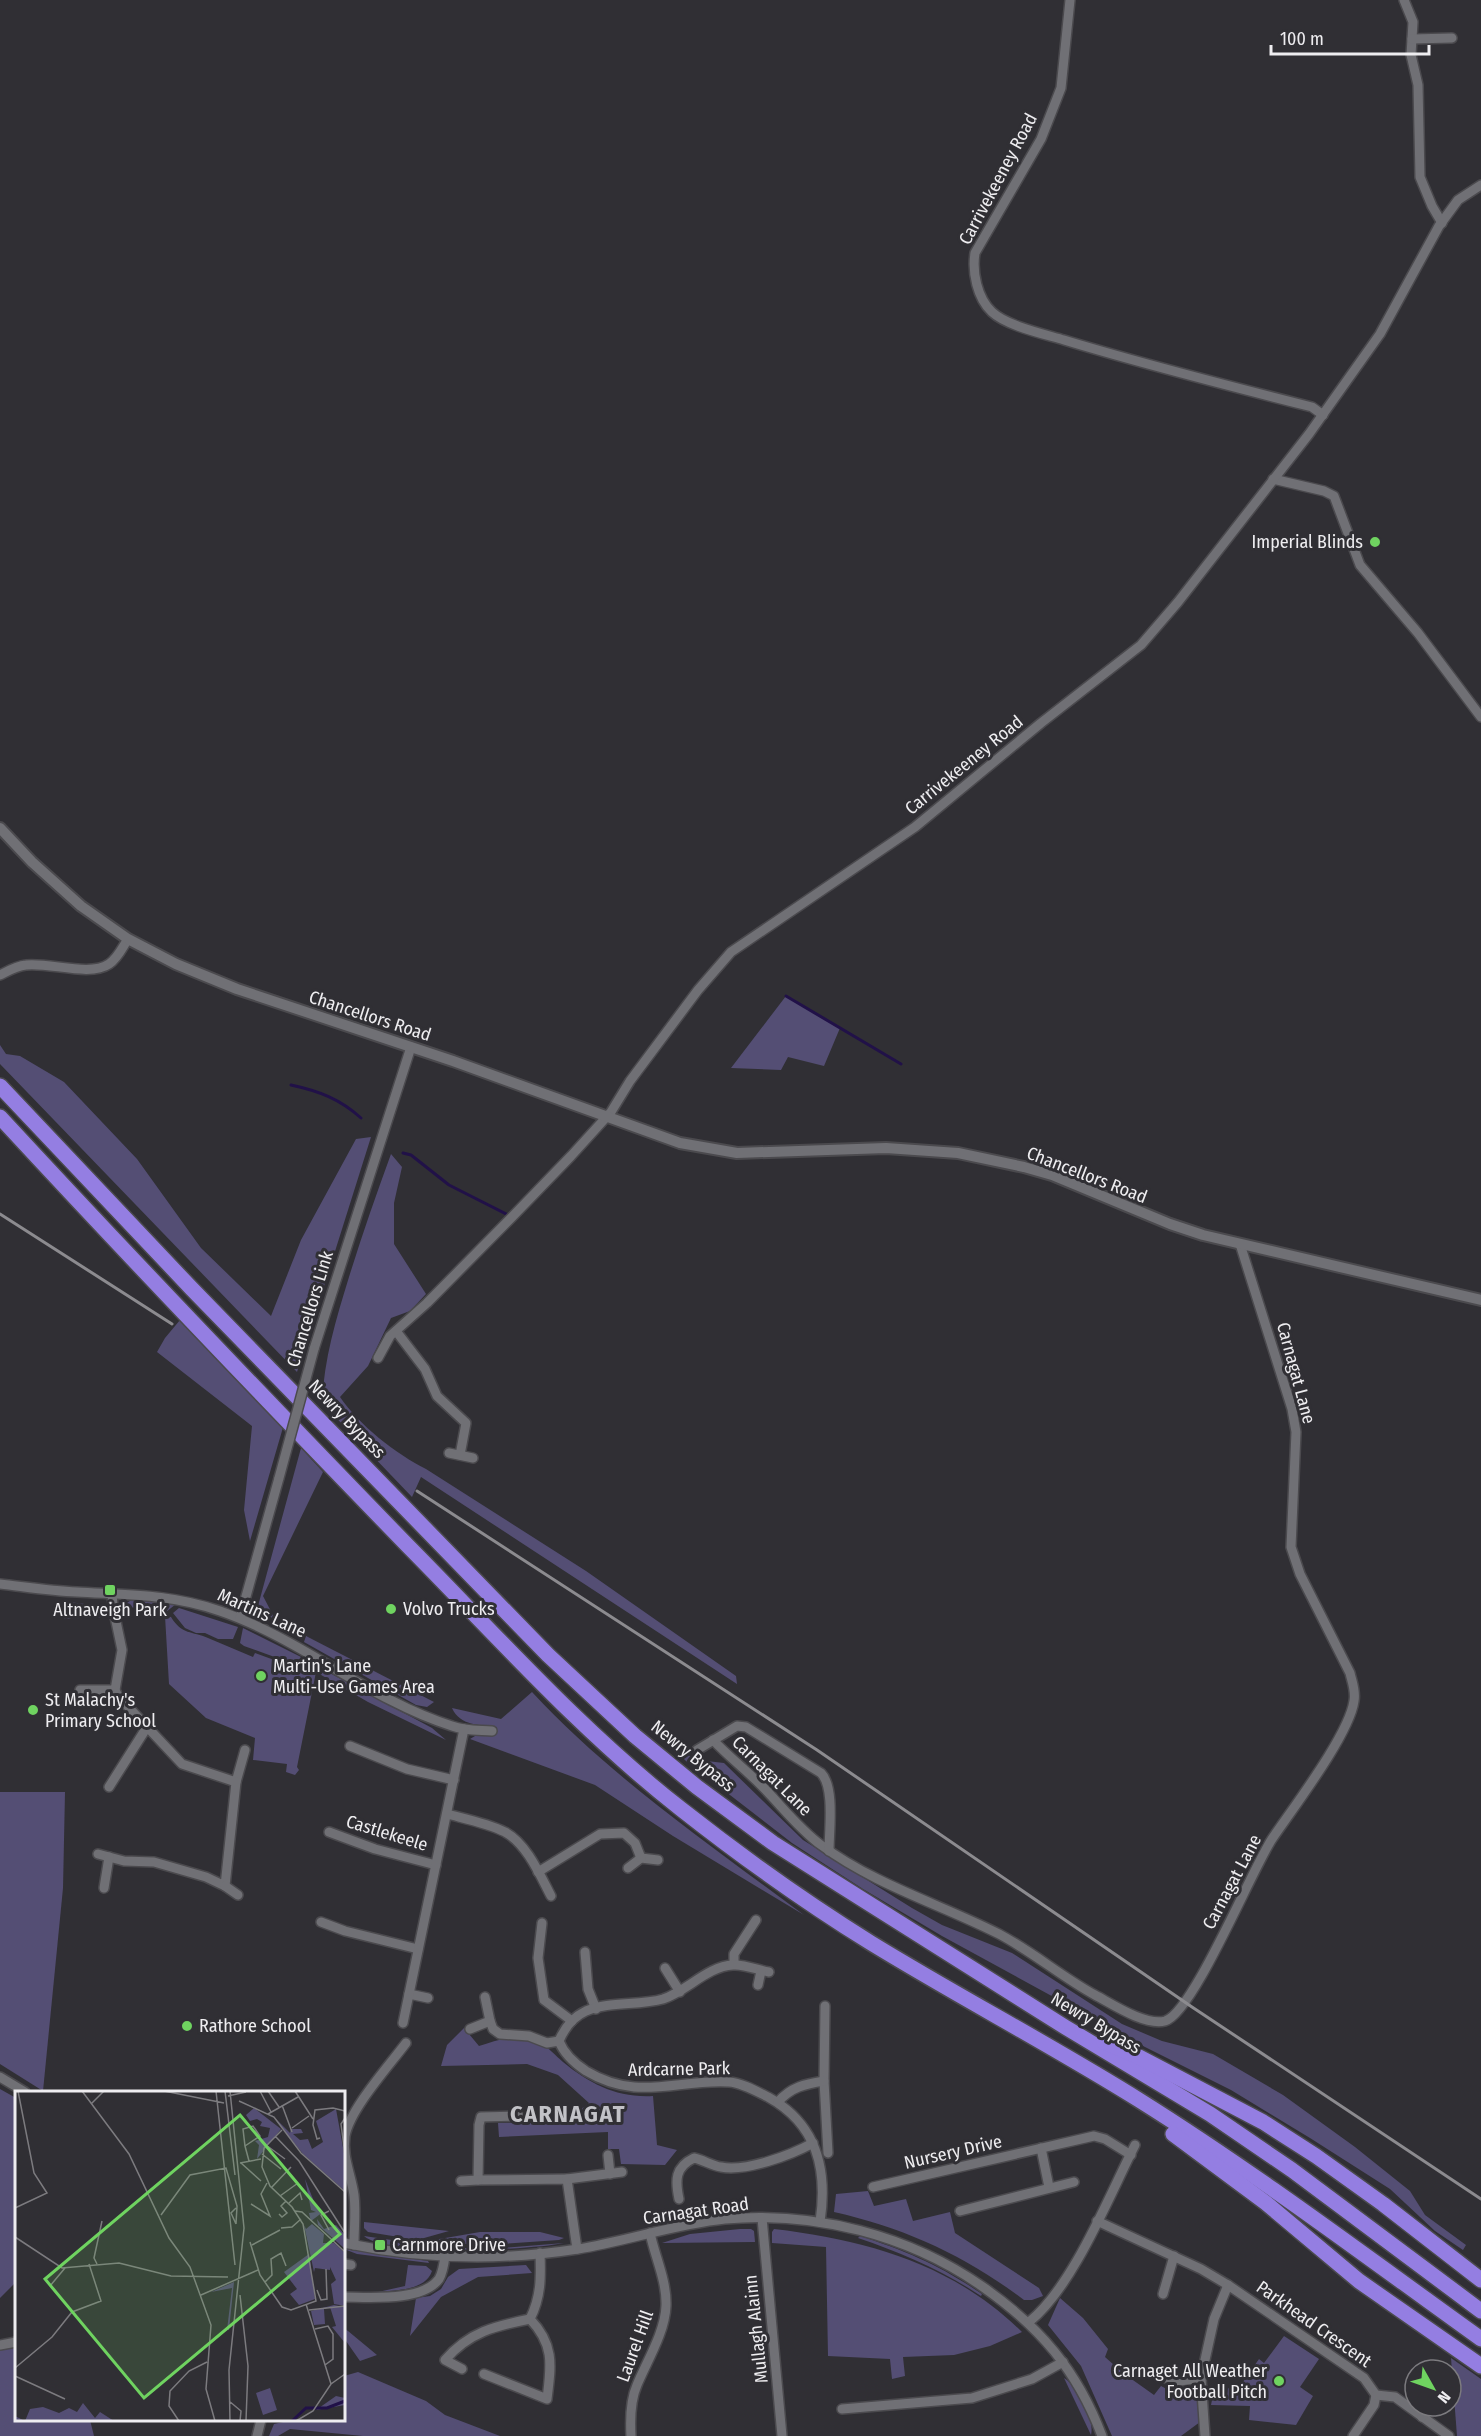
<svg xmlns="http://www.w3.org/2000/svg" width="1481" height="2436" font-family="'Fira Sans Condensed',sans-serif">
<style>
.green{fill:#544e74}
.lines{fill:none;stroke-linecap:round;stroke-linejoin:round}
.stream{stroke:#211148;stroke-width:3}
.minor-casing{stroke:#4b4a4e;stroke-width:12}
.tertiary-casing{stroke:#4b4a4e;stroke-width:14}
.trunk-casing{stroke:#4b4a4e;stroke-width:18}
.minor{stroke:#707075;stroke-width:9}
.tertiary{stroke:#707075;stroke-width:10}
.trunk{stroke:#947ee2;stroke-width:15}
.rail{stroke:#8c8b8f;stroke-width:3}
.minor-bridge-casing{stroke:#4b4a4e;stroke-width:12;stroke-linecap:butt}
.minor-bridge{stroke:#707075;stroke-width:9}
.poi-dot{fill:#6fd360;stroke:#302f34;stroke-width:2}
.labels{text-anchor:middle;stroke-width:6;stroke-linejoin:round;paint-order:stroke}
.street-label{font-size:18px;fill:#eeedf0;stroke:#302f34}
.poi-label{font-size:18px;fill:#eeedf0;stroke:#302f34;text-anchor:start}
.district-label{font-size:24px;font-weight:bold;letter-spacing:1.5px;fill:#c2c2c7;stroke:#302f34}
.inset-river{fill:none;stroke:#211148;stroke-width:3}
.inset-road{fill:none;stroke:#7c7b7f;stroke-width:1.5}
.view{fill:#6fd360;fill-opacity:0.15;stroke:#6fd360;stroke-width:3}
.inset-edge{fill:none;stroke:#eeedf0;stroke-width:3}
</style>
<rect width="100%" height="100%" fill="#302f34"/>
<g class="green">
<polygon points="786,996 840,1028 824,1066 788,1057 781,1070 731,1068"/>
<polygon points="0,1045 6,1054 20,1056 64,1082 137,1159 201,1248 271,1316 301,1240 356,1139 371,1137 297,1372 0,1064"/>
<path d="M391 1154 402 1167 394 1203V1244L426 1294 410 1311 391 1318 368 1366 340 1397C359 1425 396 1454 426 1469L586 1571 736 1676 737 1684 421 1477 412 1497 322 1403C324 1359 336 1319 349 1277 362 1235 376 1195 391 1154Z"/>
<polygon points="180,1320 284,1424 250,1541 244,1510 252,1426 157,1352 165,1338"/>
<polygon points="301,1448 323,1472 263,1596 275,1619 263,1614 258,1606"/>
<polygon points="133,1599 176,1604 166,1612 122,1606"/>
<polygon points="68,1602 102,1606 106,1617 63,1619"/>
<polygon points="179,1608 238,1627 233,1639 218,1639 205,1633 196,1633 185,1628 173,1613"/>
<path d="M165 1616 171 1617C182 1635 192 1631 208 1638 223 1644 238 1651 253 1657L255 1653 288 1665 289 1670 292 1671 294 1668C303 1672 304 1668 311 1663L432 1728 446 1740 368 1702 316 1672 297 1767 299 1770 295 1775 286 1772 287 1764 253 1760 255 1738 206 1718 169 1684Z"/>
<polygon points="243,1628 301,1657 308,1661 302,1667 244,1646 240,1643"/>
<polygon points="306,1636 434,1702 427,1707 416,1705 304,1642"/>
<path d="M532 1692C612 1778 710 1845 804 1915L673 1836 595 1785 470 1739 475 1736 494 1735 497 1727C480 1725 460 1726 452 1708L501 1719Z"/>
<polygon points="684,1753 698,1760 724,1763 803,1840 912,1908 942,1925 1012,1953 1122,2024 1162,2041 1213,2054 1283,2095 1355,2147 1410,2191 1425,2215 1466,2245 1463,2250 1435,2231 1390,2189 1310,2138 1231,2090 1145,2047 942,1936 863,1889 792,1843 686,1761 682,1757"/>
<polygon points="0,1792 65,1792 63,1888 43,2091 0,2064"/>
<path d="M464 2028 479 2046C497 2041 520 2031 538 2041 547 2046 556 2056 563 2062 590 2084 617 2098 653 2096L657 2145 677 2150 665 2165 621 2164 619 2149H608V2132L499 2137 498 2123 564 2122 589 2103 558 2075 527 2064 441 2066 447 2045Z"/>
<polygon points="0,2089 16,2098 16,2282 0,2298"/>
<path d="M868 2191 874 2206 906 2199 913 2221 950 2212 955 2233 1039 2288 1043 2296 1032 2300H1024C966 2256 905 2228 834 2212L836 2194Z"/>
<polygon points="364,2222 449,2231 417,2240 368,2232 364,2228"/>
<polygon points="740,2229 751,2229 754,2231 755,2242 662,2243 690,2234"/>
<path d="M774 2229C867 2240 953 2264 1022 2332L990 2346 954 2355 903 2357 905 2376 892 2379 890 2359 828 2356 826 2247 772 2243V2232Z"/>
<polygon points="480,2232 540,2232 564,2238 559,2240 487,2245 422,2242"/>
<path d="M364 2236 447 2248H500L564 2243C531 2250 387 2257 364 2236Z"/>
<path d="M860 2236C907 2251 941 2266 982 2294L981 2296C942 2270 902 2253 858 2238Z"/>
<polygon points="344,2249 428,2261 429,2263 357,2254"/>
<path d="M408 2265 426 2266 432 2271C425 2291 396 2290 378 2292L405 2286Z"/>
<polygon points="526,2265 532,2273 478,2277 441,2297 410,2336 416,2298 430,2296 441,2289 448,2277 459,2269"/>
<polygon points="1060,2298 1083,2318 1108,2349 1105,2357 1123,2373 1154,2395 1161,2386 1178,2395 1200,2388 1200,2422 1181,2436 1112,2436 1081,2366 1048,2325"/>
<polygon points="344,2328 348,2331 377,2355 360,2361 346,2341 344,2342"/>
<polygon points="1284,2336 1319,2359 1300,2387 1313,2396 1296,2425 1249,2420 1250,2406 1211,2405 1212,2400 1227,2399 1228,2388 1236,2392 1259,2359 1264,2363"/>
<polygon points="16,2347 16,2420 90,2420 94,2436 0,2436 0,2350"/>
<polygon points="1451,2358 1481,2379 1481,2436 1457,2436"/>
<polygon points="358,2372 426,2401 445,2415 500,2436 363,2436 290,2429 278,2436 269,2436 274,2424 292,2420 344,2420 344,2376"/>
<path d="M1064 2378C1078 2386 1095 2420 1091 2435Z"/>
</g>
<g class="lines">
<g class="stream">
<polyline points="786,996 901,1064"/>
<path d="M291 1085C319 1091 340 1099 361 1118"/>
<polyline points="403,1153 411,1155 449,1185 510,1216"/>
</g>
<g class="minor-casing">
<g id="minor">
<path d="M1070 0 1061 88 1041 139 975 253C972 272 977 298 992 312 1007 326 1044 334 1064 340 1146 365 1229 386 1312 407L1323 415"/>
<polyline points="1404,0 1413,22 1411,55 1418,85 1420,177 1432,206 1442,223"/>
<polyline points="1412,39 1452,38"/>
<polyline points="1273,479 1324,491 1334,496 1360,565 1418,633 1481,717"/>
<path d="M0 975C8 971 16 966 26 965 49 962 90 977 109 964 118 958 122 948 128 939"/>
<polyline points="396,1331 425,1369 437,1396 466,1423 460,1455"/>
<polyline points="314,1349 411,1047"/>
<polyline points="378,1358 390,1336 427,1303 512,1217 571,1156 611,1112 630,1081 698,990 731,952 915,827 1041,723 1141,645 1178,602 1309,434 1380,334 1439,226 1458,200 1481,185"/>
<polyline points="449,1453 473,1458"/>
<path d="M0 1584C26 1587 51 1591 77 1592 127 1595 171 1594 220 1611 302 1639 369 1700 452 1726 465 1731 479 1730 492 1731"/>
<polyline points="240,1618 279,1478"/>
<polyline points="80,1690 115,1690"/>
<path d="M713 1740C728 1756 745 1769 761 1785 781 1805 798 1828 821 1845 875 1885 940 1904 999 1934 1033 1952 1062 1977 1095 1995 1112 2004 1145 2026 1165 2021 1193 2013 1251 1871 1272 1839 1293 1808 1349 1735 1354 1701 1356 1691 1352 1682 1350 1673L1300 1574 1291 1547 1296 1432 1292 1409 1240 1244"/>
<polyline points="350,1746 407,1769 454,1780"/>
<path d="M697 1750 737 1726 746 1727 821 1773C835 1787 829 1831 829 1851"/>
<polyline points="236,1782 245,1750"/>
<polyline points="109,1787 147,1727"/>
<path d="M447 1814C466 1819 487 1823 505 1832 527 1844 540 1875 551 1896"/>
<polyline points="329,1832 375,1849 436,1865"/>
<polyline points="98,1854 124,1861 154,1862 206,1877 225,1886 236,1782 182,1764 118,1696 115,1690 122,1650 113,1607 112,1593"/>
<polyline points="628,1868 641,1858 658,1860"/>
<polyline points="538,1872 600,1834 624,1833 635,1843 641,1858"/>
<polyline points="225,1886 238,1895"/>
<polyline points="104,1888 109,1857"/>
<polyline points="321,1922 345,1931 418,1949"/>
<polyline points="542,1923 538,1958 544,2000 572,2021"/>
<polyline points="585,1952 588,1989 596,2009"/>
<polyline points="734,1964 734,1954 756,1920"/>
<polyline points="665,1968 680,1992"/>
<path d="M769 1972C758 1970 744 1964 733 1965 708 1966 687 1991 663 1999 638 2006 610 2001 586 2011 573 2017 564 2029 559 2041 564 2054 574 2063 586 2071 638 2102 675 2079 729 2082 742 2083 756 2091 768 2097 817 2124 828 2169 820 2222"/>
<polyline points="758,1985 761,1971"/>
<polyline points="409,1994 428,1998"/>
<polyline points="485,1997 490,2021 493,2029 500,2034 529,2036 547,2043 559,2041"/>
<polyline points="825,2006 824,2081 828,2153"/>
<polyline points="403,2023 464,1729"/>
<polyline points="470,2029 490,2021"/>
<polyline points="0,2077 25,2092"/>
<path d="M778 2102C791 2087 805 2084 824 2081"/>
<polyline points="519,2116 481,2117 479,2125 478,2180 567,2179 577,2249"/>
<polyline points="1041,2148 1049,2187"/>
<polyline points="608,2155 610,2174"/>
<polyline points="567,2179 622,2172"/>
<polyline points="461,2181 478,2180"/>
<polyline points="873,2187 1094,2136 1105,2139 1131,2155"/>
<path d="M679 2199C675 2180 675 2167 694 2158 704 2160 712 2166 721 2167 746 2172 791 2155 813 2143"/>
<polyline points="960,2211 1074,2182"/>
<polyline points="762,2218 782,2436"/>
<polyline points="1097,2221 1201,2269 1228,2285 1364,2378 1376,2395 1374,2405 1353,2436"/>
<path d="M344 2243C420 2259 501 2261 578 2249 627 2241 675 2224 725 2219 815 2211 909 2235 983 2287 1040 2327 1077 2370 1102 2436"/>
<path d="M354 2245C354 2228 356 2212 354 2195 351 2174 342 2157 345 2136 350 2109 388 2067 406 2043"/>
<polyline points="344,2264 351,2265"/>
<polyline points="1163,2294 1174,2256"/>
<path d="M344 2297C369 2297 422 2302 439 2279 443 2272 444 2264 445 2256"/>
<path d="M1029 2322C1073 2287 1109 2196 1135 2145"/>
<polyline points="0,2345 16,2342"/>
<path d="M462 2369 445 2360C469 2332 495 2326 530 2319"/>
<polyline points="1158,2373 1173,2382 1201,2378"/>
<path d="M484 2374 547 2399C551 2366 555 2345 530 2319 541 2297 541 2278 540 2253"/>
<polyline points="1376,2395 1395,2397 1449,2436"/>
<polyline points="842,2409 972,2398 1032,2379 1063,2362"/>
<polyline points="1422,2417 1430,2406"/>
<polyline points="257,2436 261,2420"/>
<path d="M631 2436C630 2419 630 2401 637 2385 647 2361 665 2332 666 2306 667 2281 655 2257 650 2233"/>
<polyline points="1205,2436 1201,2378 1214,2319 1228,2285"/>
</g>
</g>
<g class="tertiary-casing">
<polyline id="tertiary" points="0,828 32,862 81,906 128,939 176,964 237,989 453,1061 680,1143 737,1153 886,1148 958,1153 1024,1167 1052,1175 1170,1224 1203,1235 1481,1300"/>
</g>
<g class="trunk-casing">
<g id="trunk">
<polyline points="0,1086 192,1289 548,1655 635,1736 697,1787 773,1843 1065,2027 1210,2114 1292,2170 1481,2311"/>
<path d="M0 1117C134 1262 271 1405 408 1546 497 1636 581 1731 681 1809 742 1857 805 1902 871 1943 959 1997 1051 2045 1139 2100 1257 2174 1368 2258 1481 2339"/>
<polyline points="1104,2042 1139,2057 1263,2122 1316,2156 1383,2204 1481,2280"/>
<polyline points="1173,2134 1266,2203 1359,2281 1481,2366"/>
</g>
</g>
<use href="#minor" class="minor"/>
<use href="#tertiary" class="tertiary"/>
<use href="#trunk" class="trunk"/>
<g class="rail">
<polyline points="0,1214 172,1324"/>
<polyline points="417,1491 817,1750 1192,2007 1481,2199"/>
</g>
<g class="minor-bridge-casing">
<polyline id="minor-bridge" points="279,1478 314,1349"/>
</g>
<use href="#minor-bridge" class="minor-bridge"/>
</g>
<g class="poi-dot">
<circle cx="1375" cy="542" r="6"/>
<rect x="104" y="1584" width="12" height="12" rx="3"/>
<circle cx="391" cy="1609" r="6"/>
<circle cx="261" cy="1676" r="6"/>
<circle cx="33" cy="1710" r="6"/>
<circle cx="187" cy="2026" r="6"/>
<rect x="374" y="2239" width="12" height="12" rx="3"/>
<circle cx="1279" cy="2381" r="6"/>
</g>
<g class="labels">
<g class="street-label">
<text transform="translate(998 179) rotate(-62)" y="6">Carrivekeeney Road</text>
<text transform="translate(964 765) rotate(-39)" y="6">Carrivekeeney Road</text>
<text transform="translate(370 1016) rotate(18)" y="6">Chancellors Road</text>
<text transform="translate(1087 1175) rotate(21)" y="6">Chancellors Road</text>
<text transform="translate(310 1309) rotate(-73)" y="6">Chancellors Link</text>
<text transform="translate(1296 1373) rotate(75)" y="6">Carnagat Lane</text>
<text transform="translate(347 1419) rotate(46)" y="6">Newry Bypass</text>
<text transform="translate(262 1613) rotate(24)" y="6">Martins Lane</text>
<text transform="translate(693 1756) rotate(39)" y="6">Newry Bypass</text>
<text transform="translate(772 1776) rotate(45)" y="6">Carnagat Lane</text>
<text transform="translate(387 1833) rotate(17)" y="6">Castlekeele</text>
<text transform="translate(1232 1882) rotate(-62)" y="6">Carnagat Lane</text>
<text transform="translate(1096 2023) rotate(31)" y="6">Newry Bypass</text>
<text transform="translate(679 2069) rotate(-1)" y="6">Ardcarne Park</text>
<text transform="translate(953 2152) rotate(-13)" y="6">Nursery Drive</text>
<text transform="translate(696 2211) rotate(-8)" y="6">Carnagat Road</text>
<text transform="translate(1314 2324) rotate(35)" y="6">Parkhead Crescent</text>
<text transform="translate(756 2329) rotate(-96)" y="6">Mullagh Alainn</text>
<text transform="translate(635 2346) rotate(-70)" y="6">Laurel Hill</text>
</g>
<g class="poi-label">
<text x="1363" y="548" text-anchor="end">Imperial Blinds</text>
<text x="403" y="1615">Volvo Trucks</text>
<text x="110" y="1616" text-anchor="middle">Altnaveigh Park</text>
<text x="273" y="1672">Martin's Lane<tspan x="273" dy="21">Multi-Use Games Area</tspan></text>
<text x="45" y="1706">St Malachy's<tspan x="45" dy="21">Primary School</tspan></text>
<text x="199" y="2032">Rathore School</text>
<text x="392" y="2251">Carnmore Drive</text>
<text x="1267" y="2377" text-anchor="end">Carnaget All Weather<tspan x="1267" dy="21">Football Pitch</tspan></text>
</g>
<g class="district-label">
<text x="568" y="2122">CARNAGAT</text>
</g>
</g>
<g transform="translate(15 2091)">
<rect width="330" height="330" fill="#302f34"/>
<path d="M239 17 266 38 242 68 244 54 240 50 253 46 255 37 245 35 247 31 242 28 235 30 231 24ZM321 18 329 62 330 100 288 63 256 23 275 42 276 38H286L288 42 278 43 285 49 293 48 297 58 308 51 301 30ZM290 88 300 113 308 121 296 130 293 119 294 122 301 121 296 119ZM302 128 309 138 321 134 330 144V158L303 134ZM297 133 309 143 308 152H319L330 162V215L319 213 316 193 321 189 315 176V179L300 177 299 181 289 134 291 138ZM293 153 300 208 284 214 275 203 282 198 269 181 294 163ZM219 191 214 239H212L217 197 196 201ZM319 214 330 216V252L317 236 321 235 315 216 309 218 310 233 299 234 296 220ZM255 297 262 319 248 324 241 302ZM321 305 330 307V314L301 319ZM68 312 80 327 85 321 99 330H0V325L10 330 15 318 28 316 44 322 54 317 62 321Z" fill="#544e74"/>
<path class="inset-river" d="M277 330 291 317H312L330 310"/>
<path class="inset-road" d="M67 0 114 63 154 147 175 176 196 234 191 298 200 330M149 0 209 12M201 0 220 174M210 0 220 84M215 0 229 137 214 279 215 330M245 0 256 21M253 0 264 16M280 0 298 28M213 5 231 1M224 10 259 26 286 62 330 101M76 13 89 0M267 14 277 41M253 23 283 6M330 27 326 33 330 64M277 37 294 25M260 45 284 70 330 142M305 47 302 48 298 34 300 19 318 17 330 20M251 54 270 68M230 55 245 45 238 35 228 38 230 55 234 70M247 63 266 78M225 72 246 68M226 72 246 90M256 97 276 76M265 105 283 92M274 112 285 102 287 109M236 113 255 125 246 103 252 92M0 117 32 102 19 82 3 0M221 117 216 122 221 133M280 120 287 121 330 161M264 123 267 126 272 122 266 115 271 110M146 124 175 84 211 77 222 115 221 133M266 137 277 136 286 128M314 139 306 124 314 120M0 146 47 177 104 172 156 185 213 186M235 151 245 184 267 216 276 219 301 210 288 133 277 116 255 95 247 76 249 57 267 39M237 154 265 139M82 173 79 167 87 130M250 191 257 184 256 168 266 162 271 175M35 195 50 177M302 199 306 209 312 208 311 178M186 204 243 179M225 204 233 275 231 330M291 213 316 293M294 219 330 215M300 238 313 235 318 243V268L310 274M0 277 37 246 57 221 86 210 74 173M0 285 50 308M214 310 226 320 225 330M164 330 154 315 155 300 174 280 192 271M281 330 298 320 316 293 330 283"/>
<path class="view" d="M225 24 325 143 129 307 30 188Z"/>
<rect width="330" height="330" class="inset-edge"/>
</g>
<g transform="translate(1433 2388) rotate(130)"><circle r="28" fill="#302f34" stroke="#7c7b7f" stroke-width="1.5"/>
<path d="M0-4.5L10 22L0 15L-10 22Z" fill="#6fd360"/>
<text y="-9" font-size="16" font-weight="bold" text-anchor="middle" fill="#eeedf0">N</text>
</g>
<path d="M1271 45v9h158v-9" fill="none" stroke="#eeedf0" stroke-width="3"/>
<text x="1280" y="45" font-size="18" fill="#eeedf0" stroke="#302f34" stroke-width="4.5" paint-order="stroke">100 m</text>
</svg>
